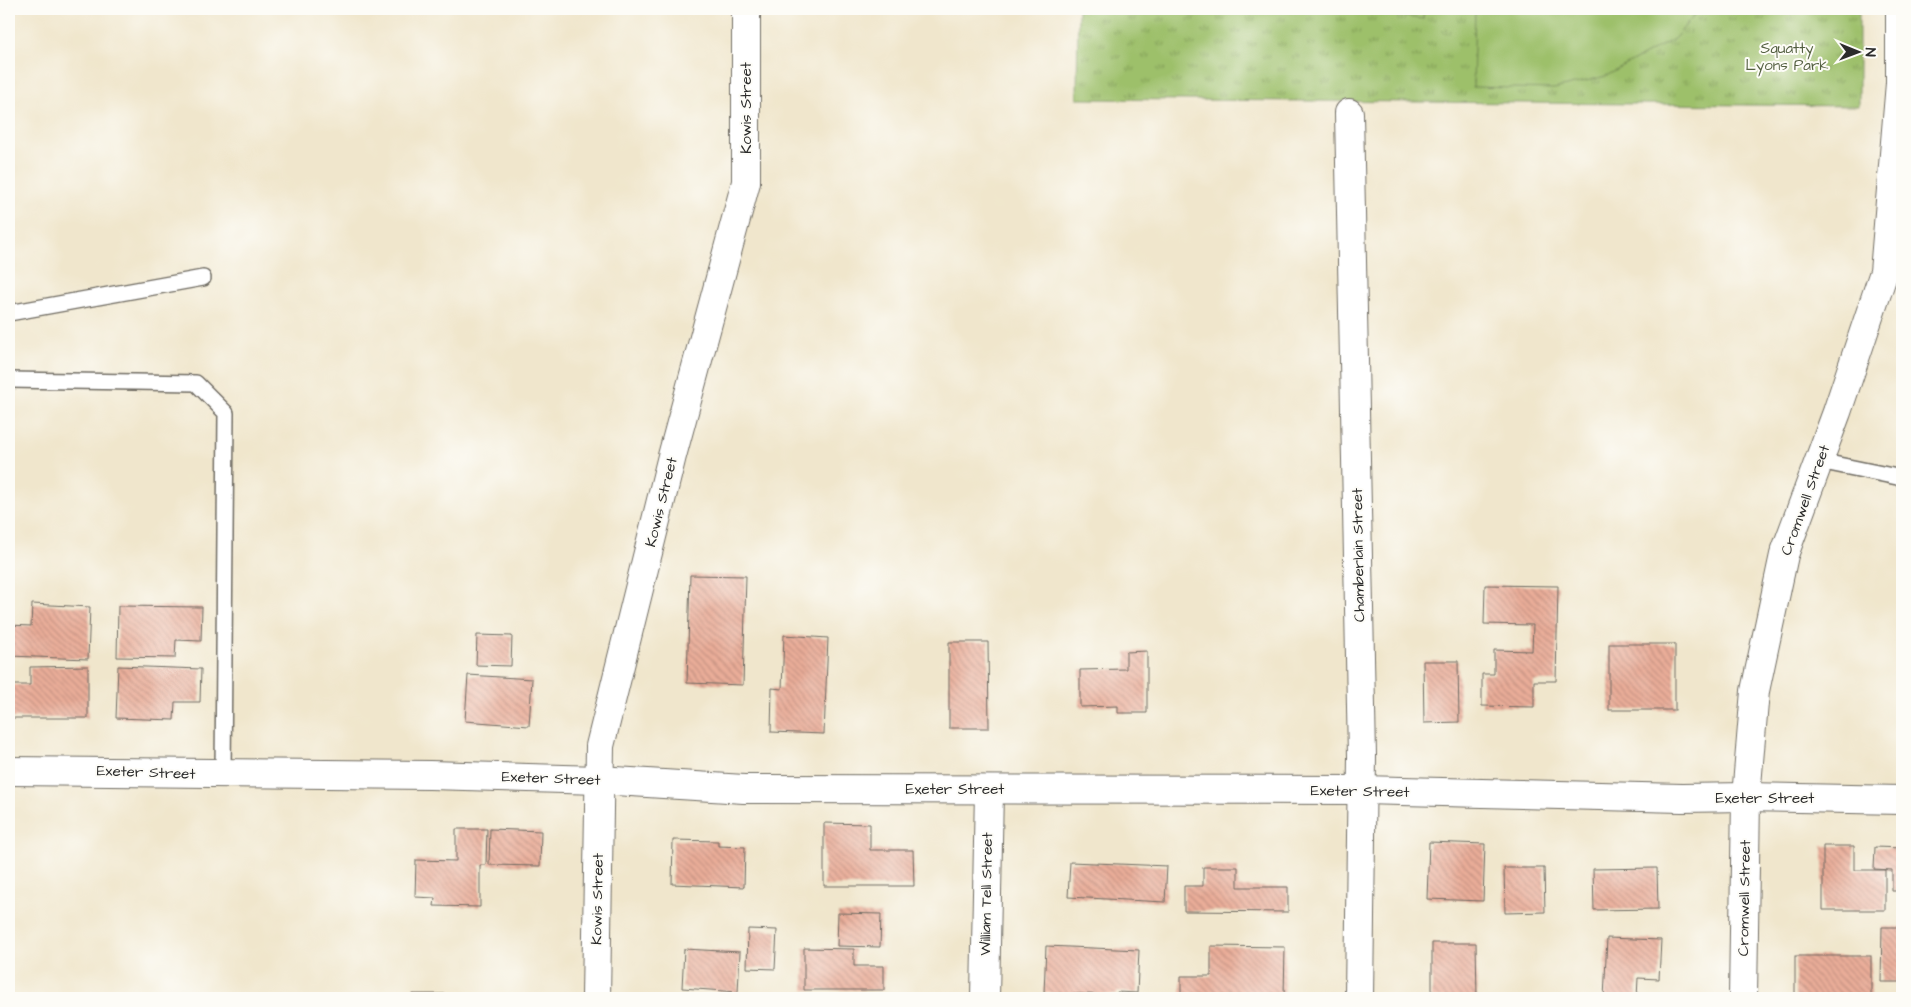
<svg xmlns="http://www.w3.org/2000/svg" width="1911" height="1007" font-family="'Architects Daughter',sans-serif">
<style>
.grass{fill:url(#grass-tufts);stroke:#64764a}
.pitch{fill:#9dc06a;stroke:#64764a}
.building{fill:url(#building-back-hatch)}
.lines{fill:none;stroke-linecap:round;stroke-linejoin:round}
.lane-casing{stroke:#706c63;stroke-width:18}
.street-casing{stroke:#706c63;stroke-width:30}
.secondary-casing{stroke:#706c63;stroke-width:30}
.lane{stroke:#fff;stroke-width:15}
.street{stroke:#fff;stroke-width:28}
.secondary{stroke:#fff;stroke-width:28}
.labels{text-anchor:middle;stroke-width:4;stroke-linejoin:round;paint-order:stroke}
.park-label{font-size:15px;fill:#535f41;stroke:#fdfcf7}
.street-label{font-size:15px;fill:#2b2b2b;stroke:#fdfcf7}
</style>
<defs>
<pattern id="grass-tufts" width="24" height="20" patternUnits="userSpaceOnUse" patternTransform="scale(1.25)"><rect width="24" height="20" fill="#9dc06a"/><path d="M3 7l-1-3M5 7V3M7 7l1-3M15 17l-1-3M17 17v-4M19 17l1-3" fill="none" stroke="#809c57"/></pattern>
<pattern id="building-back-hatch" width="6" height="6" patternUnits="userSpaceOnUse" patternTransform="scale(1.25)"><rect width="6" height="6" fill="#eaad99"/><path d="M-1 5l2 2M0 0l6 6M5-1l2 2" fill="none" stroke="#be8d7d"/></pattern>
</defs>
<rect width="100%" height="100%" fill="#fdfcf7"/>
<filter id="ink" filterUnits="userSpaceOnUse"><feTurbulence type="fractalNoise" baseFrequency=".02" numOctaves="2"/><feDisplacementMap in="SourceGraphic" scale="10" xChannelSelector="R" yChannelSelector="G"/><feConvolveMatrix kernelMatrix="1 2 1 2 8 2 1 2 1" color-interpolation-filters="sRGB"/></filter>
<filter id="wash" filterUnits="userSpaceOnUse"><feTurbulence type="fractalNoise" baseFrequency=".0096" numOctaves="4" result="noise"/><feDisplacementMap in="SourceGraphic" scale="20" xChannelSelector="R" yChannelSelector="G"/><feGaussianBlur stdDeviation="1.12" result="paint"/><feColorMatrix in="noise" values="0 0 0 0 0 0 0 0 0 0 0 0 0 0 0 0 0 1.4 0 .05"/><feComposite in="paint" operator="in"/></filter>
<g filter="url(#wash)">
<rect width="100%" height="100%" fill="#f0e6cc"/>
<polygon class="grass" points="1078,9 1859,9 1859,106 1077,99"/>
<g class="pitch">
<polygon points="1342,9 1424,9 1423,19"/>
<polygon points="1475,9 1700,9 1674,39 1606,76 1554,89 1473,87"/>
</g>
<g id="blocks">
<g class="building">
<polygon points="690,575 746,576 743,685 687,683"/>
<polygon points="1485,585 1558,586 1556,681 1534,681 1534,707 1482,706 1482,674 1494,674 1494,650 1532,651 1533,625 1484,624"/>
<polygon points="32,604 90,607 88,659 9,656 9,625 31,626"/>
<polygon points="118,606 202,607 201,641 176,640 175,658 117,657"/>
<polygon points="477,635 512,636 511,666 476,665"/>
<polygon points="784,635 828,638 824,734 771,732 772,688 782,689"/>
<polygon points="949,642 988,642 989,728 949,728"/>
<rect x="1609" y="644" width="66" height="66"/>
<polygon points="1147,651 1147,713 1118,713 1118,706 1080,707 1080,670 1126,669 1126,652"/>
<polygon points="1423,661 1458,661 1459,722 1424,723"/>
<polygon points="88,666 88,718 9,718 9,685 30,685 30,667"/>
<polygon points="118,666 201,669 200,702 175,702 174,720 116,718"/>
<polygon points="468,675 532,679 529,726 465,721"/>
<polygon points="824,823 870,824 870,850 913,850 914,886 824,886"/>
<polygon points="456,829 487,829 486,865 480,865 480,907 434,906 435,898 415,897 416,860 456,861"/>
<polygon points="490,829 541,831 540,866 489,865"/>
<polygon points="673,840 718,841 718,846 745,847 744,887 672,884"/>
<polygon points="1429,842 1485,844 1483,901 1427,899"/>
<polygon points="1823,846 1854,846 1854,870 1885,870 1885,910 1823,910"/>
<polygon points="1875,847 1902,848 1902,891 1892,891 1892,870 1874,869"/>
<polygon points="1070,862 1167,866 1165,902 1068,897"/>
<polygon points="1203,867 1238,867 1238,887 1288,887 1288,912 1184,911 1184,886 1203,886"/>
<polygon points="1504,868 1544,868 1545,912 1505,913"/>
<polygon points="1657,868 1658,909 1594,910 1593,869"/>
<polygon points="838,913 881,914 880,947 837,946"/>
<polygon points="1882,927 1902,927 1902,982 1881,982"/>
<polygon points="748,929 777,930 775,969 747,968"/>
<polygon points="1607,938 1661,940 1659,979 1638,978 1637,998 1604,998"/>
<polygon points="1432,943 1476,943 1477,998 1432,998"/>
<polygon points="1046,946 1139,950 1137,993 1117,992 1117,995 1044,993"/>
<polygon points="1211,946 1285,947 1284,996 1181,995 1181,976 1211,976"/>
<polygon points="804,948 854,949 854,966 884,966 884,990 804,990"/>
<polygon points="684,949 740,952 738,992 682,988"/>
<rect x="1795" y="956" width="76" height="42"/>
<rect x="413" y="994" width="36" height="4"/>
</g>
</g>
</g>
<g filter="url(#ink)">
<use href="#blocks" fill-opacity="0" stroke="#706c63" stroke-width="1"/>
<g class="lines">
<g class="lane-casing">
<g id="lane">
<polyline points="9,313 203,278"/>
<polyline points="9,380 196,383 226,413 223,773"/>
<polyline points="1819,461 1902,478"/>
</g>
</g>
<g class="street-casing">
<g id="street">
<polyline points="1349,113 1362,756 1359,998"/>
<polyline points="596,998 600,746 672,456 746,182 746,9"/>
<polyline points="985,998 989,790"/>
<polyline points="1743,998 1746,797 1755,691 1784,555 1837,412 1884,272 1900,83 1900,9"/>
</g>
</g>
<g class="secondary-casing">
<polyline id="secondary" points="9,771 430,775 599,780 744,789 1362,790 1682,798 1746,797 1902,800"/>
</g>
<use href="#lane" class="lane"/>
<use href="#street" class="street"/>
<use href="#secondary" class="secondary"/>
</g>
</g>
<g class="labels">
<g class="park-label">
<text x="1787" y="53">Squatty<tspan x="1787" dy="17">Lyons Park</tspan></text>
</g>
<g class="street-label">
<text transform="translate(746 108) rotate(-90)" y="5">Kowis Street</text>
<text transform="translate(1805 500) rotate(-70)" y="5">Cromwell Street</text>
<text transform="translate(661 502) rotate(-76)" y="5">Kowis Street</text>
<text transform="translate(1358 555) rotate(-91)" y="5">Chamberlain Street</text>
<text transform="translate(146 772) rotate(2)" y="5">Exeter Street</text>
<text transform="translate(551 778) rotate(2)" y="5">Exeter Street</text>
<text x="955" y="794">Exeter Street</text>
<text transform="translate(1360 791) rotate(1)" y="5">Exeter Street</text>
<text x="1765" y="803">Exeter Street</text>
<text transform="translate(986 894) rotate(-89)" y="5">William Tell Street</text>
<text transform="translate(1744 898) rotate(-89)" y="5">Cromwell Street</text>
<text transform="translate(597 899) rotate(-89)" y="5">Kowis Street</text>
</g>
</g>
<rect width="1911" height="1007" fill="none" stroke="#fdfcf7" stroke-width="30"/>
<g transform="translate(1858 52) rotate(91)" stroke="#fdfcf7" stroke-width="4" paint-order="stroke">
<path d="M0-4L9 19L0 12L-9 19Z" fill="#2b2b2b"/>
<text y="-8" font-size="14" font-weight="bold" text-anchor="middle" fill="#2b2b2b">N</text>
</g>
</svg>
